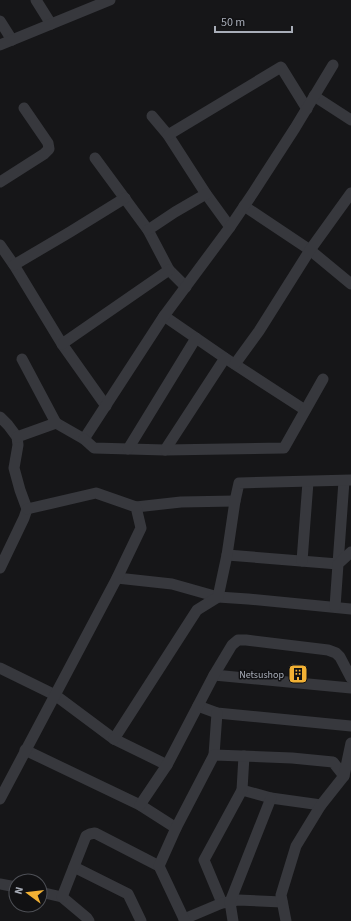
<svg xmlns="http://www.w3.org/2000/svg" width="351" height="921" font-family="'Source Sans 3',sans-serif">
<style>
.building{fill:url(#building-back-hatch);stroke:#303034}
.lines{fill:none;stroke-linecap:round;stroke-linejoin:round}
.minor{stroke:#37383d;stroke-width:11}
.labels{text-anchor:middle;stroke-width:3;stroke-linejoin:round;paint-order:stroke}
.poi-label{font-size:10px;fill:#a8adb8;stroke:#111113;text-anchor:end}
</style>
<defs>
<pattern id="building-back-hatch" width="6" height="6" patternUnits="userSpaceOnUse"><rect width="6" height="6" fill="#404145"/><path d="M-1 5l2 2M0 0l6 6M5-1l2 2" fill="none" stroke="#595a5e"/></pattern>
</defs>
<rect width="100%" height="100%" fill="#161618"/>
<polygon class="building" points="292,664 306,666 303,683 289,681"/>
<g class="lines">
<g class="minor">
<polyline points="36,0 51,24"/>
<polyline points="0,21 12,40"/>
<polyline points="0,45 110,0"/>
<polyline points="314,96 351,120"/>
<polyline points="152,116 168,135 206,194 230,227"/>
<polyline points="168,135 281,67 307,109"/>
<polyline points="95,158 148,230 169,270 186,287"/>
<polyline points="0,182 44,154 49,149 48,143 24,108"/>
<polyline points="244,206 310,250 351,284"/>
<polyline points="148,230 175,212 206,194"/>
<polyline points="0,245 14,265 62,344 106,406"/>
<polyline points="14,265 70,232 125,198"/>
<polyline points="164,316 225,358 305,410"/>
<polyline points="62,344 169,270"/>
<polyline points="235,364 259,331 310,250 351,193"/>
<polyline points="0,417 8,425 17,437 18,445 14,468 20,490 27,509 24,518 0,568"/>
<polyline points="56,423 84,439 164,316 230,227 253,193 295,128 333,65"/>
<polyline points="17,437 56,423 22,359"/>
<polyline points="84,439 94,448 165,450 284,448 323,379"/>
<polyline points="128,449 196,338"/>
<polyline points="165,450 225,358"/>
<polyline points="136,507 181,502 235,501"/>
<polyline points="227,555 338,564 344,481"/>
<polyline points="302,561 308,482"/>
<polyline points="117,578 172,584 218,597 248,599 351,609"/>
<polyline points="335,607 338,564 351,552"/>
<polyline points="0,668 55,695 114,739 167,765"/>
<polyline points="214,675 351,688"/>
<polyline points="198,706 217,713 351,726"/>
<polyline points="114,739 197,610 218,597 227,555 235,501 239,483 351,480"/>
<polyline points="25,750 140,805 176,828"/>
<polyline points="214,755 217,713"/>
<polyline points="242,790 271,798 321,805"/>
<polyline points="0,799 117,578 141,528 136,507 96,493 27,509"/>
<polyline points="140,805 167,765 214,675 232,645 238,640 246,640 328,650 336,653 340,657 351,678"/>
<polyline points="74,867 128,894 141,921"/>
<polyline points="0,884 16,887"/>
<polyline points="40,892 62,897 87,918 89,921"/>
<polyline points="62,897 86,836 90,834 95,833 159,866"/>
<polyline points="222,903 204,860 242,790 244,756"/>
<polyline points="184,919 222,903 230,902 238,900 282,902"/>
<polyline points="185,921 159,866 176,828 214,755 292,758 333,762 344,776"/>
<polyline points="233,921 230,902 271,798"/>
<polyline points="286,921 281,895 296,846 321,805 344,776 351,743"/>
</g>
</g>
<defs>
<g id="building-square" transform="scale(1)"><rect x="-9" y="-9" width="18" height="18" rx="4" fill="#f2b134" stroke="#111113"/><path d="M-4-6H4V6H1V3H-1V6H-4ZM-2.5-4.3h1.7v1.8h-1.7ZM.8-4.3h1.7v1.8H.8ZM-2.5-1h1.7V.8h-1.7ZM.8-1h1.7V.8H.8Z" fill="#111"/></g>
</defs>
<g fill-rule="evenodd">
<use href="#building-square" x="298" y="674"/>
</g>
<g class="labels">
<g class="poi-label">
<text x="284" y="678">Netsushop</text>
</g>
</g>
<g transform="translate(28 893) rotate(285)"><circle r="19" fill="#111113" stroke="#4d4f55"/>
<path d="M0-3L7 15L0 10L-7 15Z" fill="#f2b134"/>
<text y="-6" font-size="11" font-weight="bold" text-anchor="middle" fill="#a8adb8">N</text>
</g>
<path d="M215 26v6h77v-6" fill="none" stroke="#a8adb8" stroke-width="2"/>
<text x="221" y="26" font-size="12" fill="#a8adb8" stroke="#111113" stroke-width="3" paint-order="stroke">50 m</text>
</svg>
